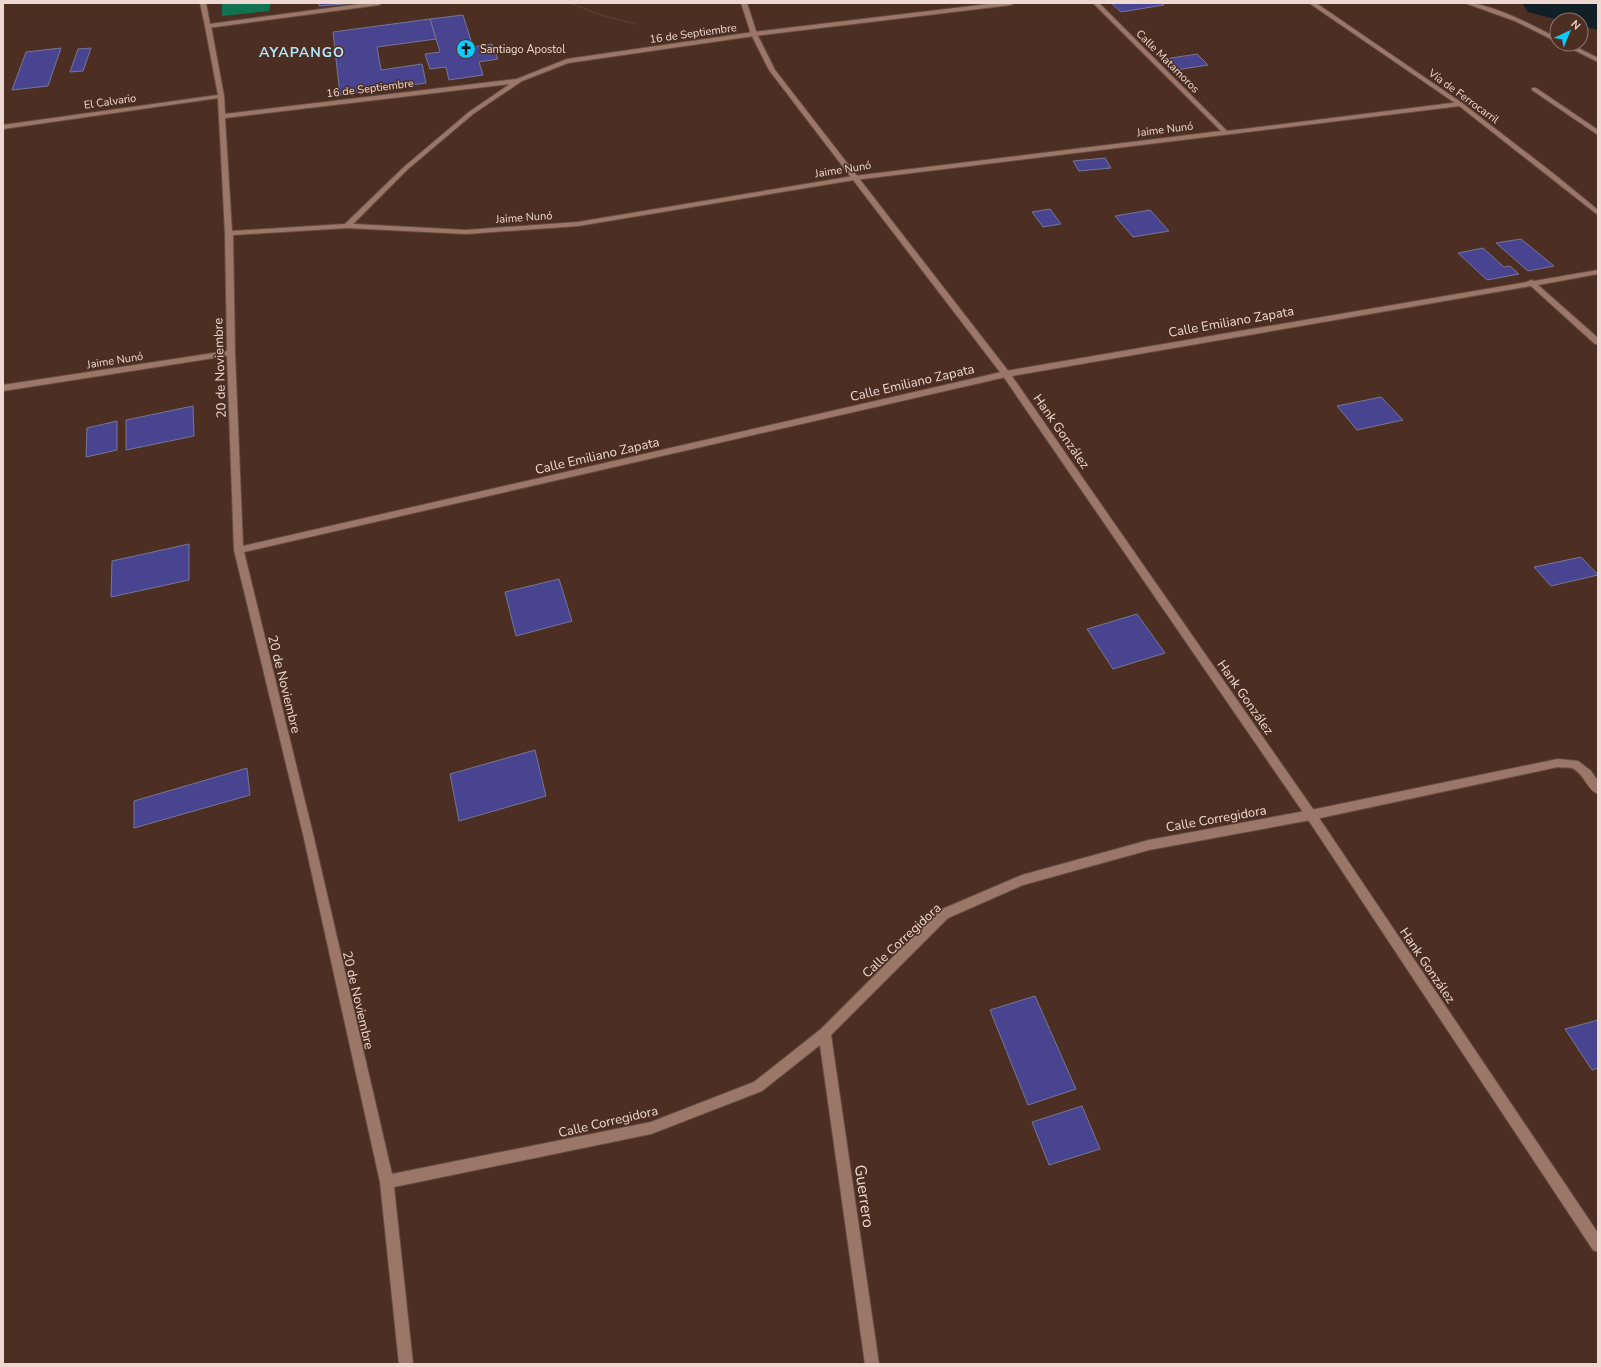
<svg xmlns="http://www.w3.org/2000/svg" width="1601" height="1367" font-family="'Nunito Sans',sans-serif">
<style>
.green{fill:#107250}
.lines{fill:none;stroke-linecap:round;stroke-linejoin:round}
.river{fill:#102026;fill-rule:evenodd}
.building{fill:#49448f;stroke:#757697}
.service-casing{stroke:#664d42;stroke-width:2}
.minor-casing{stroke:#664d42;stroke-width:2}
.tertiary-casing{stroke:#664d42;stroke-width:2}
.path{stroke:#866b61;stroke-width:1.5;stroke-dasharray:0.5 2;stroke-linecap:butt}
.service{fill:#9b7769;fill-rule:evenodd}
.minor{fill:#9b7769;fill-rule:evenodd}
.tertiary{fill:#9b7769;fill-rule:evenodd}
.labels{text-anchor:middle;stroke-width:3;stroke-linejoin:round;paint-order:stroke}
.far-street-label{font-size:11px;fill:#edd9d1;stroke:#4d2e22}
.far-poi-label{font-size:11px;fill:#edd9d1;stroke:#4d2e22;text-anchor:start}
.street-label{font-size:13px;fill:#edd9d1;stroke:#4d2e22}
.far-district-label{font-size:14px;font-weight:bold;letter-spacing:1px;fill:#b2e6fa;stroke:#4d2e22}
.near-street-label{font-size:16px;fill:#edd9d1;stroke:#4d2e22}
</style>
<rect width="100%" height="100%" fill="#4d2e22"/>
<polygon class="green" points="222,3 271,3 269,11 222,16"/>
<g class="lines">
<polygon class="river" points="1522,3 1598,4 1598,30 1581,26 1581,20 1559,20 1528,12"/>
</g>
<g class="building">
<polygon points="319,3 357,3 319,6"/>
<polygon points="1111,3 1162,3 1164,5 1121,12"/>
<polygon points="463,15 473,47 492,44 498,59 479,62 483,75 449,80 446,67 430,69 425,54 440,52 430,19"/>
<polygon points="430,19 436,39 377,47 381,70 422,64 426,83 340,95 333,32"/>
<polygon points="61,48 48,86 12,90 26,52"/>
<polygon points="91,48 83,71 70,72 78,49"/>
<polygon points="1197,54 1208,65 1176,70 1165,59"/>
<polygon points="1105,158 1111,168 1079,171 1073,161"/>
<polygon points="1050,209 1061,224 1043,227 1032,212"/>
<polygon points="1150,210 1169,231 1133,237 1115,216"/>
<polygon points="1521,239 1554,266 1528,271 1496,243"/>
<polygon points="1483,248 1504,267 1510,266 1519,274 1487,280 1458,253"/>
<polygon points="1381,397 1403,420 1357,430 1337,406"/>
<polygon points="193,406 194,436 126,450 126,420"/>
<polygon points="117,421 117,450 86,457 87,428"/>
<polygon points="189,544 189,580 111,597 112,561"/>
<polygon points="1581,557 1598,575 1551,586 1534,567"/>
<polygon points="559,579 572,621 516,636 505,592"/>
<polygon points="1137,614 1165,653 1113,669 1087,629"/>
<polygon points="535,750 546,796 459,821 450,774"/>
<polygon points="247,768 250,795 134,828 134,801"/>
<polygon points="1035,996 1076,1089 1028,1105 990,1010"/>
<polygon points="1598,1020 1598,1068 1592,1070 1565,1029"/>
<polygon points="1082,1106 1100,1149 1049,1165 1032,1122"/>
</g>
<g class="lines">
<g class="service-casing">
<polygon id="service" points="1309,3 1316,3 1462,103 1554,174 1598,210 1598,215 1458,105"/>
</g>
<g class="minor-casing">
<g id="minor">
<path d="M997 3H1014L1011 5 754 36 568 63 522 81 473 114 408 169 353 224 466 230 578 222 854 176 1221 131 1093 3H1099L1227 131 1460 102 1463 104 1460 106 854 180 578 226 466 234 347 228 233 235 235 353 243 546 1006 371 1527 282 1531 280 1534 281 1598 270V274L1538 285 1598 338V344H1595L1531 286 1006 377 244 552 313 834 392 1174 651 1122 754 1082 821 1029 940 910 1022 875 1149 840 1311 810 1558 759 1578 761 1591 771 1598 781V794C1587 790 1584 773 1572 768 1568 767 1562 768 1558 767L1311 820 1149 850 1023 885 948 918 831 1035 879 1364H865L820 1045 762 1091 651 1134 394 1187 413 1364H399L380 1182 303 834 234 550 227 356 3 391V385L227 351 225 233 218 98 3 129V125L218 95 205 26 208 24 211 26 224 96 225 114 517 79 567 59 754 32ZM510 84 469 112 404 167 345 224 232 231 225 118Z"/>
<path d="M1465 3C1491 3 1534 26 1557 38V42L1515 21Z"/>
<polygon points="1562,44 1570,44 1598,58 1598,62"/>
<polygon points="1532,88 1536,88 1598,130 1598,135 1532,90"/>
</g>
</g>
<g class="tertiary-casing">
<g id="tertiary">
<polygon points="200,3 206,3 210,24 367,3 382,3 379,5 208,28 205,26"/>
<polygon points="741,3 747,3 757,34 775,70 1009,372 1315,812 1598,1233 1598,1252 1593,1250 1307,818 1003,376 769,70 751,34"/>
</g>
</g>
<polyline class="path" points="570,3 601,15 636,24"/>
<use href="#service" class="service"/>
<use href="#minor" class="minor"/>
<use href="#tertiary" class="tertiary"/>
</g>
<defs>
<g id="church-disc" transform="scale(1)"><circle r="9.5" fill="#0dcafa" stroke="#4d2e22"/><path d="M-1.2-6h2.4v3.5h3.3v2.4h-3.3V6h-2.4V-.1h-3.3v-2.4h3.3Z" fill="#111"/></g>
</defs>
<g fill-rule="evenodd">
<use href="#church-disc" x="466" y="49"/>
</g>
<g class="labels">
<g class="far-street-label">
<text transform="translate(693 33) rotate(-8)" y="4">16 de Septiembre</text>
<text transform="translate(1168 61) rotate(45)" y="4">Calle Matamoros</text>
<text transform="translate(370 88) rotate(-7)" y="4">16 de Septiembre</text>
<text transform="translate(1464 96) rotate(36)" y="4">Vía de Ferrocarril</text>
<text transform="translate(110 101) rotate(-8)" y="4">El Calvario</text>
<text transform="translate(1165 129) rotate(-7)" y="4">Jaime Nunó</text>
<text transform="translate(843 169) rotate(-9)" y="4">Jaime Nunó</text>
<text transform="translate(524 217) rotate(-4)" y="4">Jaime Nunó</text>
<text transform="translate(115 360) rotate(-9)" y="4">Jaime Nunó</text>
</g>
<g class="far-poi-label">
<text x="480" y="53">Santiago Apostol</text>
</g>
<g class="street-label">
<text transform="translate(1231 321) rotate(-10)" y="5">Calle Emiliano Zapata</text>
<text transform="translate(219 368) rotate(-92)" y="5">20 de Noviembre</text>
<text transform="translate(912 382) rotate(-13)" y="5">Calle Emiliano Zapata</text>
<text transform="translate(1062 431) rotate(55)" y="5">Hank González</text>
<text transform="translate(597 455) rotate(-13)" y="5">Calle Emiliano Zapata</text>
<text transform="translate(285 684) rotate(76)" y="5">20 de Noviembre</text>
<text transform="translate(1246 697) rotate(55)" y="5">Hank González</text>
<text transform="translate(1216 818) rotate(-10)" y="5">Calle Corregidora</text>
<text transform="translate(901 940) rotate(-43)" y="5">Calle Corregidora</text>
<text transform="translate(1428 965) rotate(56)" y="5">Hank González</text>
<text transform="translate(359 1000) rotate(77)" y="5">20 de Noviembre</text>
<text transform="translate(608 1121) rotate(-13)" y="5">Calle Corregidora</text>
</g>
<g class="far-district-label">
<text x="302" y="57">AYAPANGO</text>
</g>
<g class="near-street-label">
<text transform="translate(865 1196) rotate(82)" y="6">Guerrero</text>
</g>
</g>
<rect width="1601" height="1367" fill="none" stroke="#edd9d1" stroke-width="8"/>
<g transform="translate(1569 32) rotate(44)"><circle r="19" fill="#4d2e22" stroke="#8d7268"/>
<path d="M0-3L7 15L0 10L-7 15Z" fill="#0dcafa"/>
<text y="-6" font-size="11" font-weight="bold" text-anchor="middle" fill="#edd9d1">N</text>
</g>
</svg>
